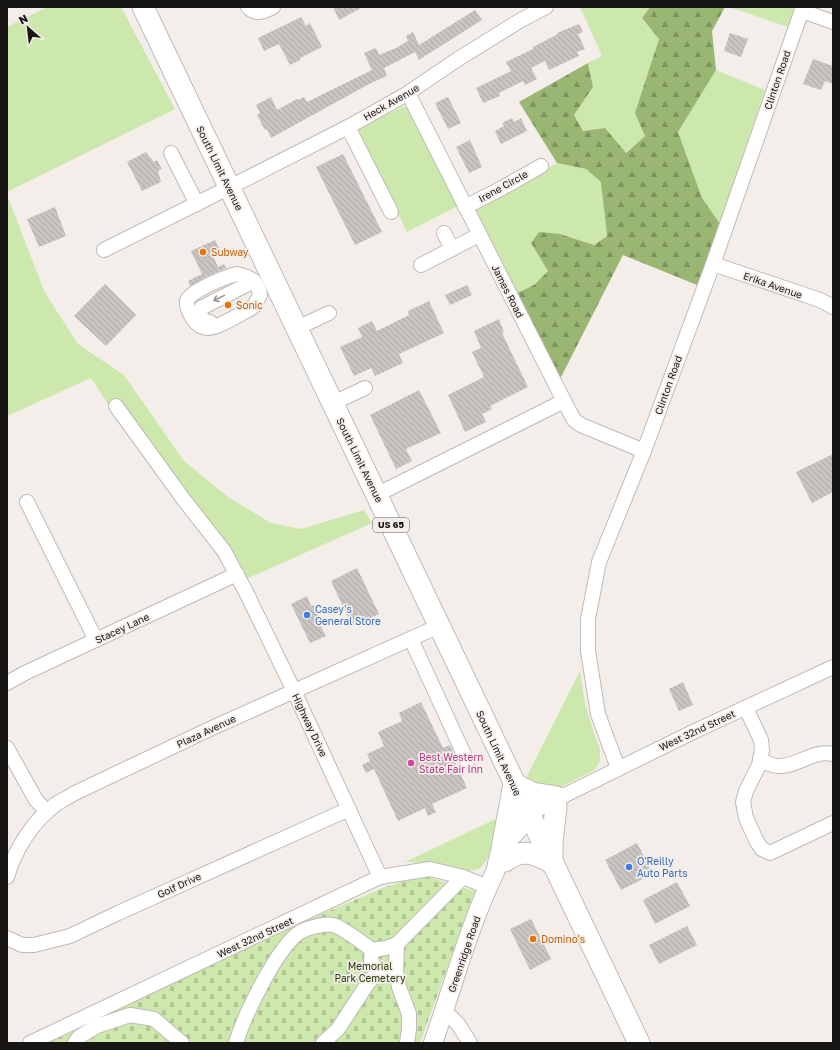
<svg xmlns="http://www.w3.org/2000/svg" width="840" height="1050" font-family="'Golos Text',sans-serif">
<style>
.green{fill:#cde8ac}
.forest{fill:url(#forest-firs)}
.cemetery{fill:url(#cemetery-stones)}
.building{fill:url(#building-back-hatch)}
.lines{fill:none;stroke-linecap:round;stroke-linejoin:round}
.minor-casing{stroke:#c0bab6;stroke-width:16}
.major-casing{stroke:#c0bab6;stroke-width:20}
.highway-casing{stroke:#c0bab6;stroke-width:23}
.minor{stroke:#fff;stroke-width:14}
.major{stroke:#fff;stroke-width:18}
.highway{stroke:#fff;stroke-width:21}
.oneway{stroke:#979695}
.food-dot{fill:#e8710a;stroke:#f4eeea;stroke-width:1.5}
.shop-dot{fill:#3f7fe0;stroke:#f4eeea;stroke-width:1.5}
.hotel-dot{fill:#d1479c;stroke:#f4eeea;stroke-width:1.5}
.labels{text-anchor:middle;stroke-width:3.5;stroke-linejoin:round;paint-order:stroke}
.shield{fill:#f4eeea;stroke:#5a5754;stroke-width:1}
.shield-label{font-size:9px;font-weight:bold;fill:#181614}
.street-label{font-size:10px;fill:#181614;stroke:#f4eeea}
.food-label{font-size:10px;fill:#c56008;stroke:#f4eeea;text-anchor:start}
.shop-label{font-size:10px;fill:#366cbe;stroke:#f4eeea;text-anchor:start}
.hotel-label{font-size:10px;fill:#b23c85;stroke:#f4eeea;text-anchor:start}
.park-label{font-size:10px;fill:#283a08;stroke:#f4eeea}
</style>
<defs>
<pattern id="forest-firs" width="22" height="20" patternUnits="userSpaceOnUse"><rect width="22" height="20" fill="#99b673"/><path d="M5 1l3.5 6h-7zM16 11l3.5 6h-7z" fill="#7c935d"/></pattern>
<pattern id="cemetery-stones" width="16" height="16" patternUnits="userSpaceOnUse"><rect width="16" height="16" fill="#cde8ac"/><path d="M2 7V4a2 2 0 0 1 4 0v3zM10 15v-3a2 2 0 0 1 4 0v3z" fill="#afc693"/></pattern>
<pattern id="building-back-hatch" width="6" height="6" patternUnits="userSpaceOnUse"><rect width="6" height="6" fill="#c9c4c0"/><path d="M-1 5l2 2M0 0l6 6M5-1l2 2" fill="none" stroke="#aca8a4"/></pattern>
</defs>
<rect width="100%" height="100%" fill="#f4eeea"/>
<g class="green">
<polygon points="47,7 121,7 175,109 7,192 7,27"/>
<polygon points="580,7 650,7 642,18 659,39 636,113 645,136 625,153 605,128 583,131 574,115 593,87 588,63 602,56"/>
<polygon points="729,7 793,7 793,12 788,27"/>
<polygon points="716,70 765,90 720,224 702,198 678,132"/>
<polygon points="402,107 408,107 458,206 407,232 359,134 359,129"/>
<polygon points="557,163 586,169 601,182 607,236 594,245 560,234 531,243 548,271 534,285 513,295 473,211"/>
<polygon points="7,195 45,293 78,344 124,375 184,461 228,497 271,523 301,529 364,510 372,523 246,579 111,409 91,378 7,416"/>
<polygon points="580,671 585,704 595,736 600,749 600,761 595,770 552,791 540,790 526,778"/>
<polygon points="502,816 498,833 486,861 479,869 463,872 432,863 405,862"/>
</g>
<polygon class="forest" points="650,7 725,7 712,31 716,70 678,132 702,198 720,224 697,285 623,255 557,385 513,295 534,285 548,271 531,243 539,232 560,234 594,245 607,236 601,182 586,169 557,163 519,102 588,63 593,87 574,115 583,131 605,128 626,153 645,136 635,113 659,39 642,18"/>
<polygon class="cemetery" points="428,877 475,891 420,1043 45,1043 305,921 385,887 409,880"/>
<g class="building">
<polygon points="333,7 363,7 339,20"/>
<polygon points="475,10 482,20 425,56 419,60 415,52 384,68 387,76 371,83 271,138 267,129 265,130 257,115 260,113 256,105 271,97 277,110 297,99 298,100 304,97 307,102 372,70 364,53 376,48 379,55 396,48 408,41 406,36 413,32 419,45"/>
<polygon points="301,17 306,26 310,23 322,47 300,58 300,60 290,65 279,44 264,51 258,38"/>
<polygon points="579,24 583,32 578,34 585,49 577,52 579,56 549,70 545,61 531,68 537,79 525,85 523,81 499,93 500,96 483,103 476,88 511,71 506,62 533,49 533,47 558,34 557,33"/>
<polygon points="730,33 748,39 741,57 724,51"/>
<polygon points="813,59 833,66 833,84 825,81 821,90 803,84"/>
<polygon points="448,97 461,123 448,129 435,103"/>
<polygon points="512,118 514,122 521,118 527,131 501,144 495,131 504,126 502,123"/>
<polygon points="470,140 482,167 469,173 456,147"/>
<polygon points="146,152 154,162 157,160 162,169 158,171 161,182 142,191 127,162"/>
<polygon points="343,154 382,232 355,245 316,167"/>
<polygon points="55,207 66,236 39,247 27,219"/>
<polygon points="215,240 220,250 212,253 218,267 224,264 226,268 206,277 190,286 188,281 202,274 191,251"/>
<polygon points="105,284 136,315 106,346 74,316"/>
<polygon points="467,285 472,295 450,305 445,295"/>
<polygon points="429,301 444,333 399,354 403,363 375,376 371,368 354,376 340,347 362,337 358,328 372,321 377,331 409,315 408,311"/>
<polygon points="499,319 504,332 502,333 528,387 490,406 492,409 482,414 486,422 465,432 448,395 484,377 472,352 481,348 474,331"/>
<polygon points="419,390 441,433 406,449 412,461 396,469 370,415"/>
<polygon points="833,454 833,492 812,503 796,472"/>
<polygon points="357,568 379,614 352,626 331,581"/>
<polygon points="307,596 311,606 314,605 323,623 320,625 326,636 310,643 291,604"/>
<polygon points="683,682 693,705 679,711 669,689"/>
<polygon points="421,702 443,748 450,745 457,759 454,760 467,788 432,804 436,812 428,816 425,808 398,821 374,769 366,773 362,765 370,761 367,754 384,746 378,732 402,721 399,713"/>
<polygon points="637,843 653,874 621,890 605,860"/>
<polygon points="677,882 690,906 655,924 643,900"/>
<polygon points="531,919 551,959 530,970 510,929"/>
<polygon points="687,926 697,945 659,964 649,945"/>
</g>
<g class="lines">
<g class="minor-casing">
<g id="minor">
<path d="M248 7C256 15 264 12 273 7"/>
<polyline points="802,11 833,22"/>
<polyline points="408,93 564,401 574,420 581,425 644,451"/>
<polyline points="348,127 391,212"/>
<polyline points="171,153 197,204"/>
<polyline points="465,207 502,188 541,166"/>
<polyline points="444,233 452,249"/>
<polyline points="104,250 230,187 348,127 405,95 458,59 521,20 546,7"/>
<polyline points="713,264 820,300 833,307"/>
<polyline points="421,265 479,235"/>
<path d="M237 274C250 277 258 281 260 295L254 306 250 309C240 314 218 328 208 328 202 328 196 324 193 319 190 314 186 307 187 301 189 291 228 276 237 274Z"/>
<polyline points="210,322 204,321 199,313 201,308 254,281"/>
<polyline points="297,328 329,313"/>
<polyline points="333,403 365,388"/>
<polyline points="116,406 184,500 224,551 246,592 294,691 380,877"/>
<polyline points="376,495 564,401"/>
<polyline points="27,502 96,640"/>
<polyline points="411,639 467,761"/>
<polyline points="7,683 25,673 237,574"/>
<polyline points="746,708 761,740 762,750 759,765 746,791 743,802 746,818 757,842 762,849 770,853 833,823"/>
<polyline points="7,748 36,800 47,812"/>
<path d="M760 760C765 762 772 766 778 766 797 767 814 749 833 754"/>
<polyline points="618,768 598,714 588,651 588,619 599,562 644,451 713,264 803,7"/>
<path d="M530 817C540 807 549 800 563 796L693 732 833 667"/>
<path d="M7 877C15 849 33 821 56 804 62 800 69 797 75 793L212 728 439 626"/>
<polyline points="7,938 22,945 34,945 70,936 118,913 349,809"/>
<polyline points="372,950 371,960 377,973"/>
<polyline points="445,1011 458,1024 470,1043"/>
<polyline points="30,1043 380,877 430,869 463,877 488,887"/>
<polyline points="75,1043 79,1037 97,1026 130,1015 154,1019 182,1043"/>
<path d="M236 1043C244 1016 277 947 300 932 307 928 325 923 333 925 342 927 364 944 372 950L386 948 397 944"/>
<polyline points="323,1043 338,1029 368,983 377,973 385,971 396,971"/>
<polyline points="407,1043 409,1029 409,1014 399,987 396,971 397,944 463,877"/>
</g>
</g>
<g class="major-casing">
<path id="major" d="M433 1043C453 986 469 926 495 872 498 864 497 856 502 849 510 837 520 827 530 817"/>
</g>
<g class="highway-casing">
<g id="highway">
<polyline points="143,7 639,1043"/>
<polyline points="502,849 514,784 532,793 557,797"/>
<polyline points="552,859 552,842 556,807"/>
<path d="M505 861C522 848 534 853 552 863"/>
</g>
</g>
<use href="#minor" class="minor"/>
<use href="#major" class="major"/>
<use href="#highway" class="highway"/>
</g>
<defs><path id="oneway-shaft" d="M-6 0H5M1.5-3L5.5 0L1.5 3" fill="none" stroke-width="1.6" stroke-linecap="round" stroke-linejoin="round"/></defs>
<use class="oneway" href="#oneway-shaft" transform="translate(219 298) rotate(154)"/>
<g class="food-dot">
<circle cx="203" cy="252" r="4"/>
<circle cx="228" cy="305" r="4"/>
<circle cx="533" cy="939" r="4"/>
</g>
<g class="shop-dot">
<circle cx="307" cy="615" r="4"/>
<circle cx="629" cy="867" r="4"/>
</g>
<circle class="hotel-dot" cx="411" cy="763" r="4"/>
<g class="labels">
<rect class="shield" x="373" y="518" width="36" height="14" rx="3"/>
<g class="shield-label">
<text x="391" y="528">US 65</text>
</g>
<g class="street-label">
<text transform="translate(777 80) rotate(-71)" y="4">Clinton Road</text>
<text transform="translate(391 102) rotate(-30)" y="4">Heck Avenue</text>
<text transform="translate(220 168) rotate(64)" y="4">South Limit Avenue</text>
<text transform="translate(503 186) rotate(-29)" y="4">Irene Circle</text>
<text transform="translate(773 285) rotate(19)" y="4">Erika Avenue</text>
<text transform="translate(508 291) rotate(63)" y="4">James Road</text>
<text transform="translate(668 385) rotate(-70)" y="4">Clinton Road</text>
<text transform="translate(360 460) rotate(64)" y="4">South Limit Avenue</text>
<text transform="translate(122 628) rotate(-25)" y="4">Stacey Lane</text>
<text transform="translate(310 725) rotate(65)" y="4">Highway Drive</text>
<text transform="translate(697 730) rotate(-25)" y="4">West 32nd Street</text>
<text transform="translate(206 731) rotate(-25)" y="4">Plaza Avenue</text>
<text transform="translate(499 753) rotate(65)" y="4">South Limit Avenue</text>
<text transform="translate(179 885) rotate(-25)" y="4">Golf Drive</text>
<text transform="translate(255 937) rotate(-25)" y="4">West 32nd Street</text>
<text transform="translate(464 954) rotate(-71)" y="4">Greenridge Road</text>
</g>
<g class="food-label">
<text x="211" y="256">Subway</text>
<text x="236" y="309">Sonic</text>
<text x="541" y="943">Domino's</text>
</g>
<g class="shop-label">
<text x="315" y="613">Casey's<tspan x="315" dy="12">General Store</tspan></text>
<text x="637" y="865">O'Reilly<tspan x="637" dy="12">Auto Parts</tspan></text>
</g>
<g class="hotel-label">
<text x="419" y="761">Best Western<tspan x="419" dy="12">State Fair Inn</tspan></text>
</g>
<g class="park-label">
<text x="370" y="970">Memorial<tspan x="370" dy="12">Park Cemetery</tspan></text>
</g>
</g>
<rect width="840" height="1050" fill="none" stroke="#181614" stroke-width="16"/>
<g transform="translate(28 28) rotate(332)" stroke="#f4eeea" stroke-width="3" paint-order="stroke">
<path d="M0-3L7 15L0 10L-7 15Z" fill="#181614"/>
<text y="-6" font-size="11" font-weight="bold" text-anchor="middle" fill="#181614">N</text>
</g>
</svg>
